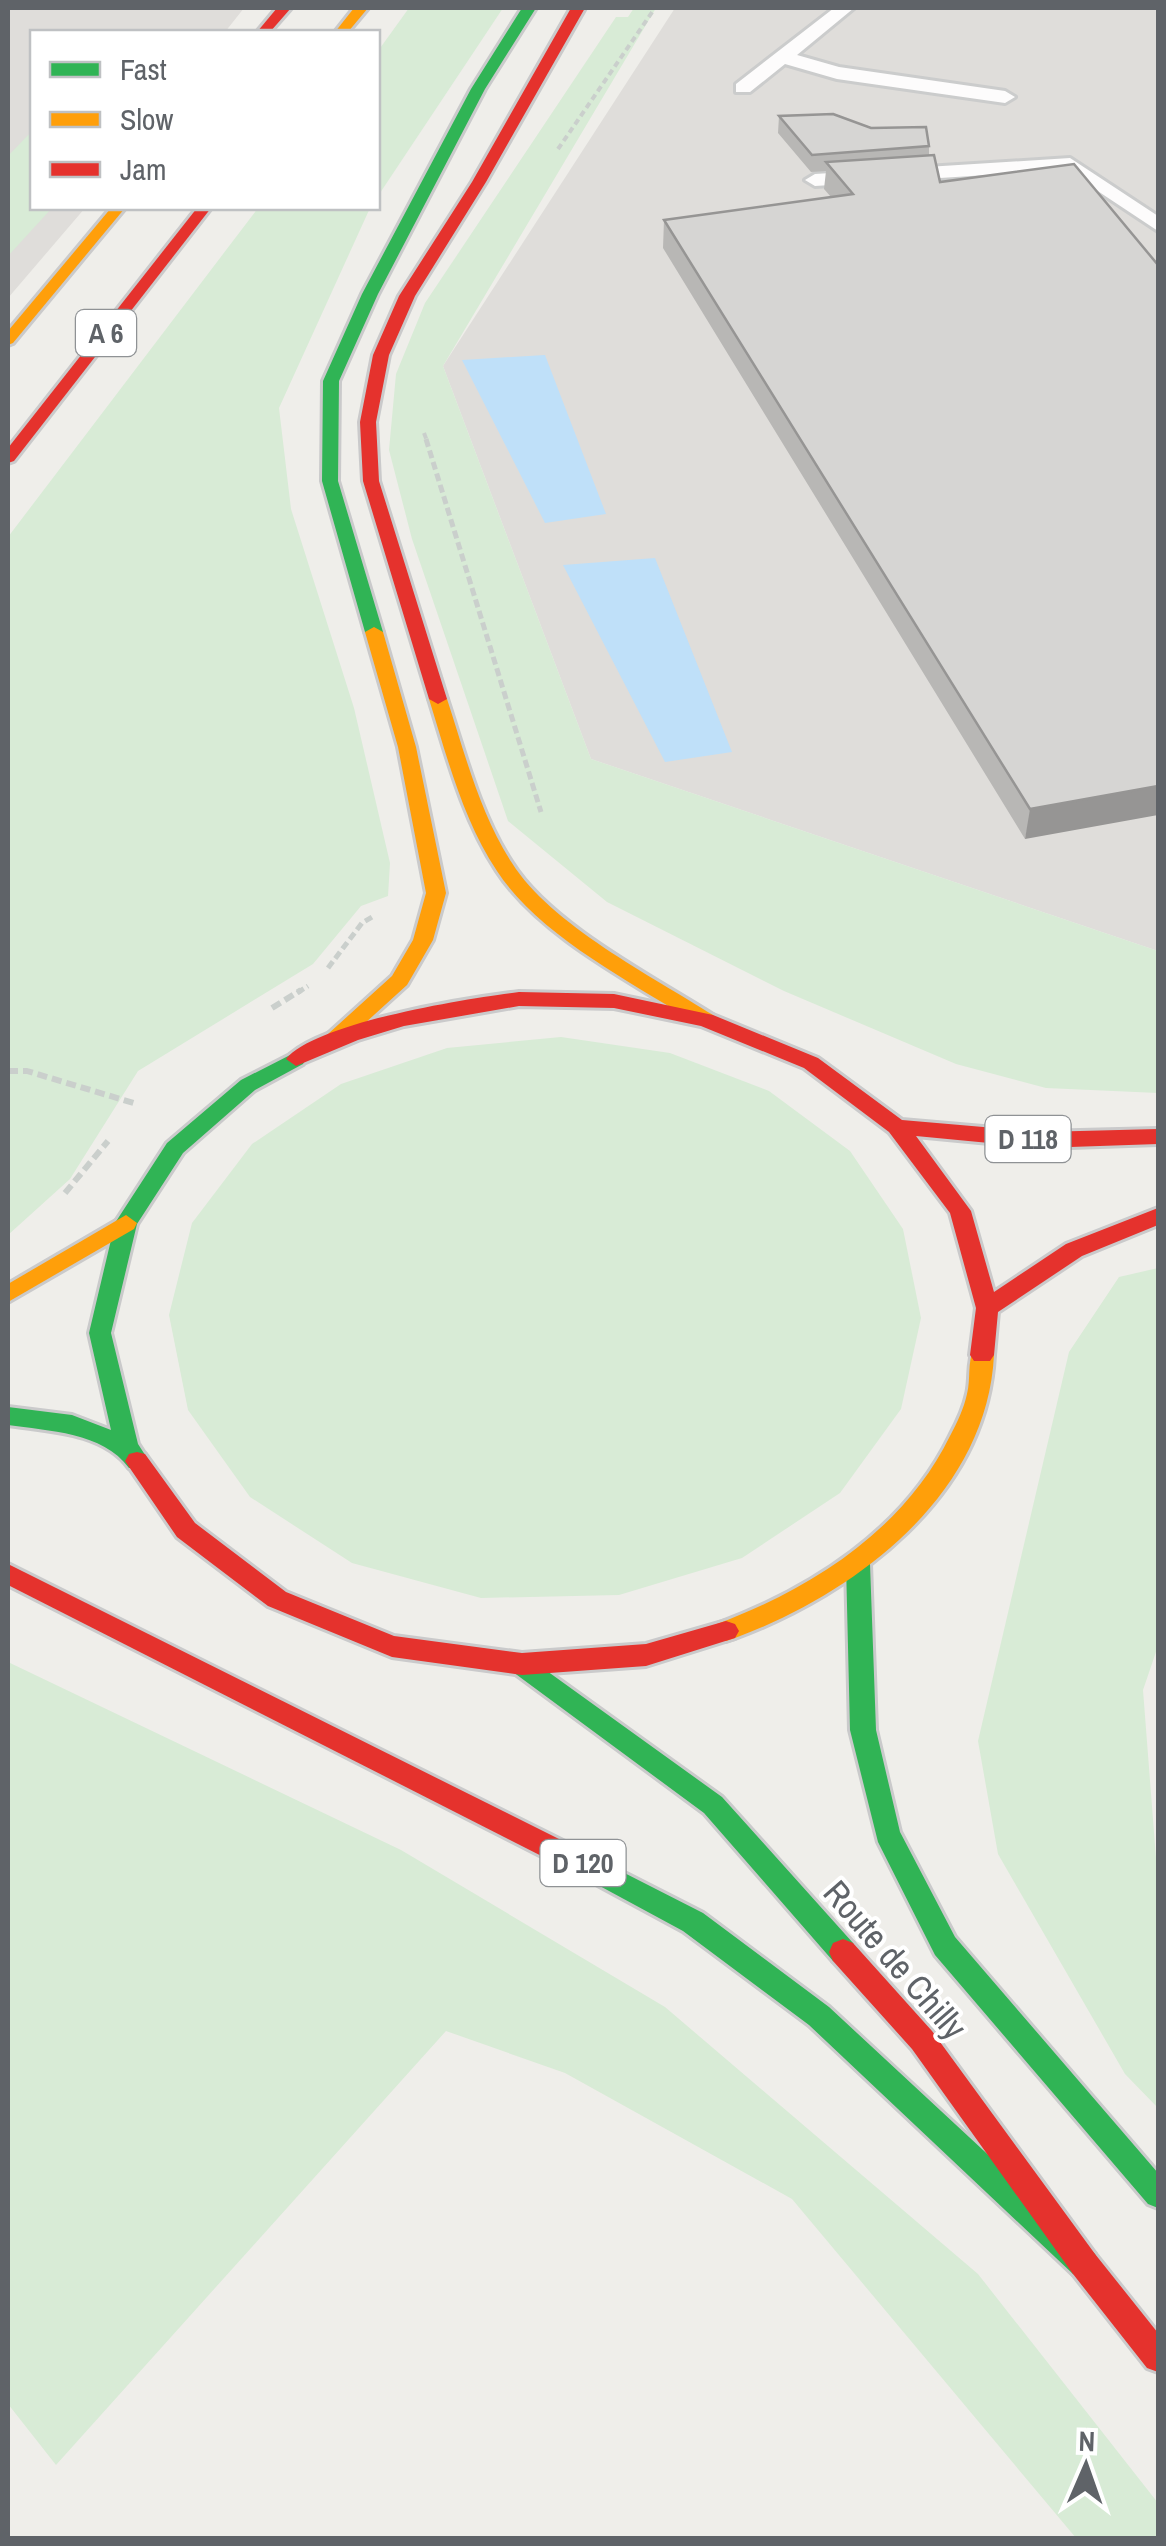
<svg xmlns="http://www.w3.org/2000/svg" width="1166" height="2546" font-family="'Archivo Narrow',sans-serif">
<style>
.industrial{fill:#dfddda}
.green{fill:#d8ebd6}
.water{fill:#bfe0f9}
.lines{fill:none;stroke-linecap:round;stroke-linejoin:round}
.lane-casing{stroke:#cbcccc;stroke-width:6}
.fast-casing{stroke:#cacacb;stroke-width:6}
.slow-casing{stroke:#cacacb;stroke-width:6}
.jam-casing{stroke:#cacacb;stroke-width:6}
.path-far2{stroke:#cacfcc;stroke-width:4;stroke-dasharray:6 4;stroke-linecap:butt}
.path-far1{stroke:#cacfcc;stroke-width:5;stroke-dasharray:8 4;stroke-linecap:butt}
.path{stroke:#cacfcc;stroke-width:6;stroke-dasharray:10 5;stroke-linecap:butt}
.lane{fill:#fdfcfc;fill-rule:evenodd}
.fast{fill:#30b455;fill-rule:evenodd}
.slow{fill:#ff9f0a;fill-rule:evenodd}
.jam{fill:#e5322d;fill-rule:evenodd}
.wall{fill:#b8b7b5}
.shaded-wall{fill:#969594}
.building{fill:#d6d5d3;stroke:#969594;stroke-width:2.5}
.labels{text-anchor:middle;stroke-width:8;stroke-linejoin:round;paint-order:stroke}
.shield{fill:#fff;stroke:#8f9295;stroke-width:2.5}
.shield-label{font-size:28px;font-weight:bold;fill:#5f6368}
.near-street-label{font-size:35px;fill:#5f6368;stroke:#fff}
</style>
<rect width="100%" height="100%" fill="#efeeea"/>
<g class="industrial">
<polygon points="8,8 244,8 225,32 32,32 32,208 85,208 8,298"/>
<polygon points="675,8 1158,8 1158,951 591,759 443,366"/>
</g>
<g class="green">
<polygon points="409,8 503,8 378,196 378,51"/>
<polygon points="634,8 656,8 443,366 591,759 1158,951 1158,1093 1046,1088 956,1064 784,991 607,902 508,821 412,539 389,450 396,374 425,303 616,17 628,17"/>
<polygon points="32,131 32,208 52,208 8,256 8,156"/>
<polygon points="258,208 370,208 279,408 291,509 354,708 390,863 388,896 361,906 313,964 138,1071 70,1179 8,1235 8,537"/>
<polygon points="561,1037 670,1053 769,1091 850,1151 903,1229 921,1318 901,1409 840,1493 742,1558 619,1595 481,1598 352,1563 250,1497 188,1410 169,1315 192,1223 252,1144 341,1084 447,1048"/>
<polygon points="1158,1268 1158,1646 1143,1690 1158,1884 1158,2108 1125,2074 998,1854 978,1741 1069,1352 1119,1277"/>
<polygon points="8,1662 401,1850 665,2007 978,2274 1158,2503 1158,2538 1076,2538 792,2199 565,2073 446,2031 56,2465 8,2404"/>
</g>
<g class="water">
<polygon points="545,355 606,514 545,523 462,360"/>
<polygon points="655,558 732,752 665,762 563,565"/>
</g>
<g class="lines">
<g class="lane-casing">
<g id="lane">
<polygon points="834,8 854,8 797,55 839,67 1005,91 1015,97 1005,103 837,79 785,64 750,92 736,92 736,84"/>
<polygon points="1070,158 1158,216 1158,231 1066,170 815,186 805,180 815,174"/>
</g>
</g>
<g class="fast-casing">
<g id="fast">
<polygon points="522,8 536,8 485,89 378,294 339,381 338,481 383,632 374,637 365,632 322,481 323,381 362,294 471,89"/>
<path d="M296 1052 303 1054 306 1059 303 1064 255 1090 183 1153 137 1224 111 1333 138 1444 149 1461 145 1468H129C103 1432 48 1431 8 1425V1407L72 1415 111 1430 89 1333 115 1223 167 1143 241 1080Z"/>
<polygon points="858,1554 867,1557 870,1564 876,1730 900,1832 955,1937 1158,2173 1158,2208 1148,2204 935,1955 878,1842 850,1730 846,1564 849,1557"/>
<polygon points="522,1653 722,1797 853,1943 857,1952 853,1961 843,1965 833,1961 704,1813 513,1672 509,1664 513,1656"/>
<polygon points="595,1858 703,1913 829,2007 1095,2254 1099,2264 1095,2274 1084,2279 1073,2274 809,2025 683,1931 585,1878 582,1870 585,1862"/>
</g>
</g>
<g class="slow-casing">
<g id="slow">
<polygon points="354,8 368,8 348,32 335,32"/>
<polygon points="111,208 125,208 13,343 8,345 8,331"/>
<polygon points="374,627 383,632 416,747 446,893 433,940 407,985 342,1044 328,1044 325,1039 328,1034 392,976 413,940 426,893 398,747 365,632"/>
<path d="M438 694 447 699C465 754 480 814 512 863 550 924 653 977 713 1015L716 1020 713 1025H699C634 983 540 937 497 871 463 820 447 757 429 699Z"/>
<polygon points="126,1215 137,1223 134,1229 8,1302 8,1284"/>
<path d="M982 1346 990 1349 994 1355C987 1495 856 1593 735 1638L726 1641 717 1638 713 1631 717 1624C811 1589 904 1530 950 1436 957 1423 964 1408 967 1394 971 1379 967 1362 974 1349Z"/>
</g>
</g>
<g class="jam-casing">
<g id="jam">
<polygon points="277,8 291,8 270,32 257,32"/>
<polygon points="571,8 585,8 486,182 415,296 389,355 376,422 379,481 447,699 438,704 429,699 363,481 360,422 373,355 399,296 472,182"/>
<polygon points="197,208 211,208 14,461 8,463 8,448"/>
<path d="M519 992 614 994 713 1015 818 1058 902 1120 1041 1132 1158 1129V1144L1041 1148 916 1136 971 1211 994 1292 1066 1244 1158 1208V1225L1082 1256 998 1312 994 1355 990 1361H974L970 1355 976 1308 950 1213 889 1132 804 1068 701 1026 614 1008 519 1006 404 1026 358 1040 296 1066 286 1059C316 1022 470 998 519 992Z"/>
<polygon points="137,1452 145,1454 195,1523 286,1592 394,1636 522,1653 646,1644 726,1621 735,1624 739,1631 735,1638 646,1666 522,1675 392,1657 268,1606 177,1537 125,1461 129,1454"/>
<polygon points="8,1564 605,1862 608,1870 605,1878 595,1882 585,1878 8,1585"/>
<polygon points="843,1939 853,1943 932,2031 1095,2254 1158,2333 1158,2372 1147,2368 1073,2274 912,2049 833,1961 829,1952 833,1943"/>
</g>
</g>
<g class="path-far2">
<polyline points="558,149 655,8"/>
<polyline points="424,433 427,441"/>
</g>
<g class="path-far1">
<polyline points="426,439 541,812"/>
<polyline points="328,968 362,923 372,917"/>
<polyline points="297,993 308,986"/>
</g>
<g class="path">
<polyline points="272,1008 301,990"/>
<polyline points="8,1071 27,1071 137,1104"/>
<polyline points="65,1193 108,1141"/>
</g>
<use href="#lane" class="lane"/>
<use href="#fast" class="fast"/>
<use href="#slow" class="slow"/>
<use href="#jam" class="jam"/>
</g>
<polygon class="wall" points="779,116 871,128 929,146 929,155 940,182 1158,265 1025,839 663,248 664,220 831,197 824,189 826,171 811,172 778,133"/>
<polygon class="shaded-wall" points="1158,786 1158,815 1025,839 1030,809"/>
<g class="building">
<polygon points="833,114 871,128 926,127 929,146 812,155 779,116"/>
<polygon points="934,155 940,182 1074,164 1158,265 1158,786 1030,809 664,220 853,194 826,162"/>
</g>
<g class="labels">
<g class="shield">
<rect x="76" y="310" width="60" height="46" rx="8"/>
<rect x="985.5" y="1116" width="85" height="46" rx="8"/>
<rect x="540.5" y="1840" width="85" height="46" rx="8"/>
</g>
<g class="shield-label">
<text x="106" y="343">A 6</text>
<text x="1028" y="1149">D 118</text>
<text x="583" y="1873">D 120</text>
</g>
<g class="near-street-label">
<text transform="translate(895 1960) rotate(49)" y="12">Route de Chilly</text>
</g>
</g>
<rect width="1166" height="2546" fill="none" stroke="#5f6368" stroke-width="20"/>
<rect x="30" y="30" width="350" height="180" fill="#ffffff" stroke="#bfc1c3" stroke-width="2.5"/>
<rect x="50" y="62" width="50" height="15" fill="#30b455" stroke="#bfc1c3" stroke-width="2.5"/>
<text x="120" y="80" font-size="30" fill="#5f6368">Fast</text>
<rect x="50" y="112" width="50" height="15" fill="#ff9f0a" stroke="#bfc1c3" stroke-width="2.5"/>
<text x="120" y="130" font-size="30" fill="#5f6368">Slow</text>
<rect x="50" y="162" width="50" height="15" fill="#e5322d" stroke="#bfc1c3" stroke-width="2.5"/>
<text x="120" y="180" font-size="30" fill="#5f6368">Jam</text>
<g transform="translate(1086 2466) rotate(2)" stroke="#ffffff" stroke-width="8" paint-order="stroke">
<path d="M0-8L18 38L0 25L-18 38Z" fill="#5f6368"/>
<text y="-15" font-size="28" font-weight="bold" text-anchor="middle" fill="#5f6368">N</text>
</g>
</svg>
